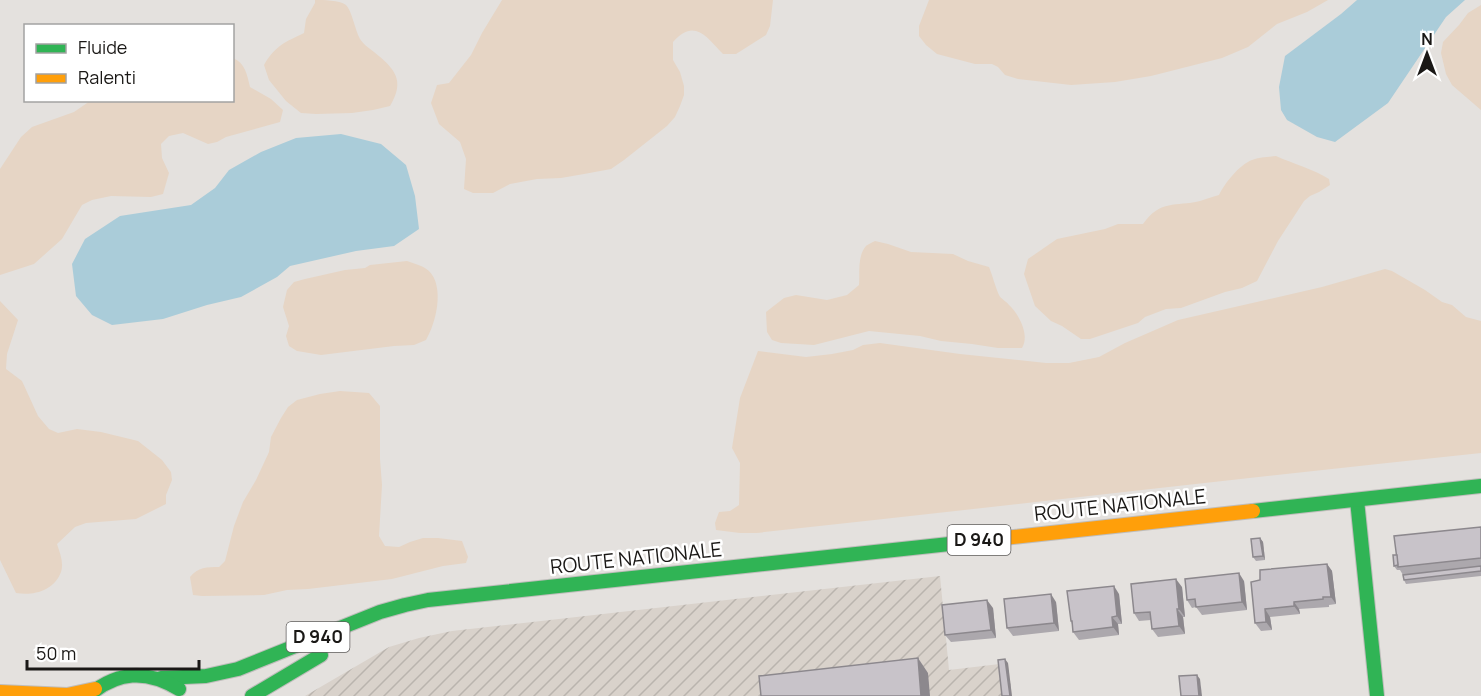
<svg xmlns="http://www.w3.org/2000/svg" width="1481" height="696" font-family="Manrope,sans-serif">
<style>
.industrial{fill:url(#industrial-furrows)}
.green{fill:#e6d5c5}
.water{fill:#aaccd9}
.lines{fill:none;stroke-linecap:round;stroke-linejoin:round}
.fast-casing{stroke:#bfbdbb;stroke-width:16}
.slow-casing{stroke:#bfbdbb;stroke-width:16}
.fast{stroke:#30b455;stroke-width:14}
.slow{stroke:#ff9f0a;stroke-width:14}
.wall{fill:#aca8ad}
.shaded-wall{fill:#8c888d}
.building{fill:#c8c3c9;stroke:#8c888d;stroke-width:1.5}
.labels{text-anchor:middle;stroke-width:5;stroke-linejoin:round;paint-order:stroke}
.shield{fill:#fff;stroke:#5f5d5c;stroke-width:1.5}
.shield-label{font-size:18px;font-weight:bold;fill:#1a1816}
.street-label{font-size:20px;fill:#1a1816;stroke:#fff}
</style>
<defs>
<pattern id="industrial-furrows" width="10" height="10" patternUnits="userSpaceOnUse" patternTransform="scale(1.5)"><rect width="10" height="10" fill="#d9d2cb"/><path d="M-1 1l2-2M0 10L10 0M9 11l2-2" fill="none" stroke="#bab4ae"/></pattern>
</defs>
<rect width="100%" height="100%" fill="#e4e1de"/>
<polygon class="industrial" points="940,576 949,670 1008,663 1012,696 305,696 389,647 419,638 452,631"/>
<g class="green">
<path d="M315 0C324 0 339 0 346 5 352 11 355 30 360 39 363 44 369 48 374 52 394 68 406 80 390 106L373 110 352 113 316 114 301 113 286 101 269 80 264 65C275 46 285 42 304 33L306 19 315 3Z"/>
<path d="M502 0H773L770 26 766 35 736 54H723C706 36 694 18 673 42V60L680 72 684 86V95L680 106 675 117 667 126 624 160 611 169 584 174 561 178 537 179 510 184 493 193H473L464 189 466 159 460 142 439 124 431 103 437 85 449 83 471 55 482 33Z"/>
<polygon points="929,0 1328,0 1307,12 1277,24 1248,47 1222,58 1151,76 1115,82 1071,85 1018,79 1005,75 998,67 992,64 975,64 937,54 926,45 919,36 919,26"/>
<polygon points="1481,5 1481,110 1452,85 1446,74 1441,53 1443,42 1459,25 1468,13"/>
<path d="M233 58C245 63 247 74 250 87L271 99 283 110 280 122 226 137 217 142 208 144 183 133 169 136 161 144 162 158 169 173 163 194 151 197 111 196 92 200 82 205 62 239 34 264 0 275V169L21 137 32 127 74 112 90 101 232 100Z"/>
<path d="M1276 156C1294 164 1313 169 1329 179L1330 185 1319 192 1310 196 1304 201 1278 241 1257 281 1242 288 1225 292 1181 308 1166 309 1145 317 1138 323 1090 339H1081L1062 326 1051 321 1035 306 1024 274 1028 259 1057 239 1105 229 1118 224H1143C1161 199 1175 207 1200 201 1206 199 1212 197 1219 195 1225 183 1239 165 1252 160 1259 157 1269 157 1276 156Z"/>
<path d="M875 241 888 244 911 252 953 254 968 261 989 267C992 274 996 289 999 295 1001 299 1006 301 1009 305 1019 314 1030 335 1022 348H998L972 344 941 341 920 336 869 331 814 345 781 343 772 340 767 332 766 312 784 298 796 295 827 300 847 295 859 285C860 274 857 256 866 246 867 245 873 242 875 241Z"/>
<path d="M407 261C415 264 422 265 429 271 445 287 436 323 426 340L414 345 394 346 321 355 297 351 289 346 286 336 289 326 283 307 287 290 294 282 305 279 345 270 365 268 370 265Z"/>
<path d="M1385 269 1392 271 1425 290 1442 302 1452 305 1466 317 1481 321V453C1239 478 998 507 756 533H740L716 530 715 523 719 512 730 511 739 505 740 463 732 448 740 398 758 351 806 357 832 354 853 350 863 345 880 343 960 354 1046 363H1069L1099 357 1125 343 1178 320 1322 287Z"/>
<path d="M0 301 18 320 7 354 6 369 22 381 38 416 49 429 58 433 77 429 101 432 138 441 162 460 171 472 172 480 166 495V504L136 519 86 523 75 527 57 544C60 553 64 563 61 572 54 591 33 596 16 593L0 560Z"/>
<path d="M340 391 369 393 380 406V459L382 485 379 536 385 546 399 547 410 542 423 538H438L462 541 468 557 466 563 443 566 392 579 308 589 287 590 264 595 202 596 193 595 190 577C198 567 207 567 219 567L225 561 234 526 243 502 256 480 269 452 271 437 281 418 288 407 297 400 320 394Z"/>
</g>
<g class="water">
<polygon points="1357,0 1465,0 1446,17 1388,103 1335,142 1317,137 1287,120 1281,110 1279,87 1285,56 1341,14"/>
<polygon points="341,134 381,144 406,165 415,196 419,229 394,246 356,251 290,266 277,277 241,297 207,305 163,319 112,325 92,315 76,296 72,264 85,239 120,216 191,205 215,188 229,170 261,152 296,138"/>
</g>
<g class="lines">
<g class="fast-casing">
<g id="fast">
<polyline points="1357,500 1377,696"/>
<polyline points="1253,511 1481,486"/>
<polyline points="161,678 206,676 238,669 380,612 405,605 428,600 968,542"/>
<path d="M88 696C117 671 146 669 179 689"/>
<polyline points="252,696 321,655"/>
</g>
</g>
<g class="slow-casing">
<g id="slow">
<polyline points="968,542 1253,511"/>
<polyline points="0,692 67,695 95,689"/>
</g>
</g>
<use href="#fast" class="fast"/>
<use href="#slow" class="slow"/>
</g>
<g class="wall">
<polygon points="1481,527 1481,576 1406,584 1404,580 1403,575 1400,570 1397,570 1394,566"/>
<polygon points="1260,538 1263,542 1265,560 1256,561 1253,557"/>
<polygon points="1327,564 1332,571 1336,604 1329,605 1329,607 1299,609 1300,614 1270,617 1272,630 1261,631 1255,623 1260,580"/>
<polygon points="1244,581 1247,610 1202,615 1196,607 1192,608 1187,600"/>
<polygon points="1182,587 1185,617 1183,617 1185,634 1158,637 1152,629 1151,620 1139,621 1134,613"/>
<polygon points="1119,594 1122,624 1118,624 1119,635 1079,640 1073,632 1072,624 1071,621"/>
<polygon points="1056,602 1059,631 1013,636 1007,628"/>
<polygon points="993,608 996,638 951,642 945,635"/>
</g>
<g class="shaded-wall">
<polygon points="1260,538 1263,542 1265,560 1263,556"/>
<polygon points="1327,564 1332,571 1336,604 1331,597"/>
<polygon points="1239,573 1244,581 1247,610 1242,602"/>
<polygon points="1176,579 1182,587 1185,617 1179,609"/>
<polygon points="1114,586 1119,594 1122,624 1117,616"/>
<polygon points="1051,594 1056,602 1059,631 1054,623"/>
<polygon points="987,600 993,608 996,638 991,630"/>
<polygon points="1294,602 1299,609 1300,614 1294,606"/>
<polygon points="1177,609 1183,617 1185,634 1179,626"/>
<polygon points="1265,609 1270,617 1272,630 1266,622"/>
<polygon points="1112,617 1118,624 1119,635 1113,627"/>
<polygon points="918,658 928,673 930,696 921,696"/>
<polygon points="1005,659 1008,663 1012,696 1010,696"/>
<polygon points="1197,675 1200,679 1202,696 1199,696"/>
</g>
<g class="building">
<polygon points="1481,527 1481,558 1398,567 1394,536"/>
<polygon points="1260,538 1263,556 1253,557 1251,539"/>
<polygon points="1393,555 1397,555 1398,565 1394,566"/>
<polygon points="1327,564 1331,597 1323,597 1323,599 1294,602 1294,606 1265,609 1266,622 1255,623 1251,582 1260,580 1260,570"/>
<polygon points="1481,566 1481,571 1404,580 1403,575"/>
<polygon points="1239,573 1242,602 1196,607 1195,599 1187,600 1185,579"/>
<polygon points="1176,579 1179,609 1177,609 1179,626 1152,629 1150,612 1134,613 1131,584"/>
<polygon points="1114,586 1117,616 1112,617 1113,627 1073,632 1072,621 1071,621 1067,591"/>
<polygon points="1051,594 1054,623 1007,628 1004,599"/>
<polygon points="987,600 991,630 945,635 942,605"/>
<polygon points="918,658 921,696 761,696 759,676"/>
<polygon points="1005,659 1010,696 1002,696 998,660"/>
<polygon points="1197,675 1199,696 1181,696 1179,676"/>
</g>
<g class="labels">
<g class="shield">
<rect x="947.5" y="525" width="63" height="30" rx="4.5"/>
<rect x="286.5" y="622" width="63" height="30" rx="4.5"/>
</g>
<g class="shield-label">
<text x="979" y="546">D 940</text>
<text x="318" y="643">D 940</text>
</g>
<g class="street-label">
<text transform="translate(1120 505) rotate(-6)" y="7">ROUTE NATIONALE</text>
<text transform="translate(636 558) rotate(-6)" y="7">ROUTE NATIONALE</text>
</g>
</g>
<rect x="24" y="24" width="210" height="78" fill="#ffffff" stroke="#a3a3a2" stroke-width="1.5"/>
<rect x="36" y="44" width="30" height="9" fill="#30b455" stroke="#a3a3a2" stroke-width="1.5"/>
<text x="78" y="54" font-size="18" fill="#1a1816">Fluide</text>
<rect x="36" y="74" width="30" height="9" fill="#ff9f0a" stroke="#a3a3a2" stroke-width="1.5"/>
<text x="78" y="84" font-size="18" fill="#1a1816">Ralenti</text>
<g transform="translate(1427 54)" stroke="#ffffff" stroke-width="4.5" paint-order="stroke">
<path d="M0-4.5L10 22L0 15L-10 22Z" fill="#1a1816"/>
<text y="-9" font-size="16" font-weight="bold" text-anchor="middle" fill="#1a1816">N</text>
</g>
<path d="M27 660v9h172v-9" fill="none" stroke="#1a1816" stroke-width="3"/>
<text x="36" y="660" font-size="18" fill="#1a1816" stroke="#ffffff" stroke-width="4.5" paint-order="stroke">50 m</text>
</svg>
